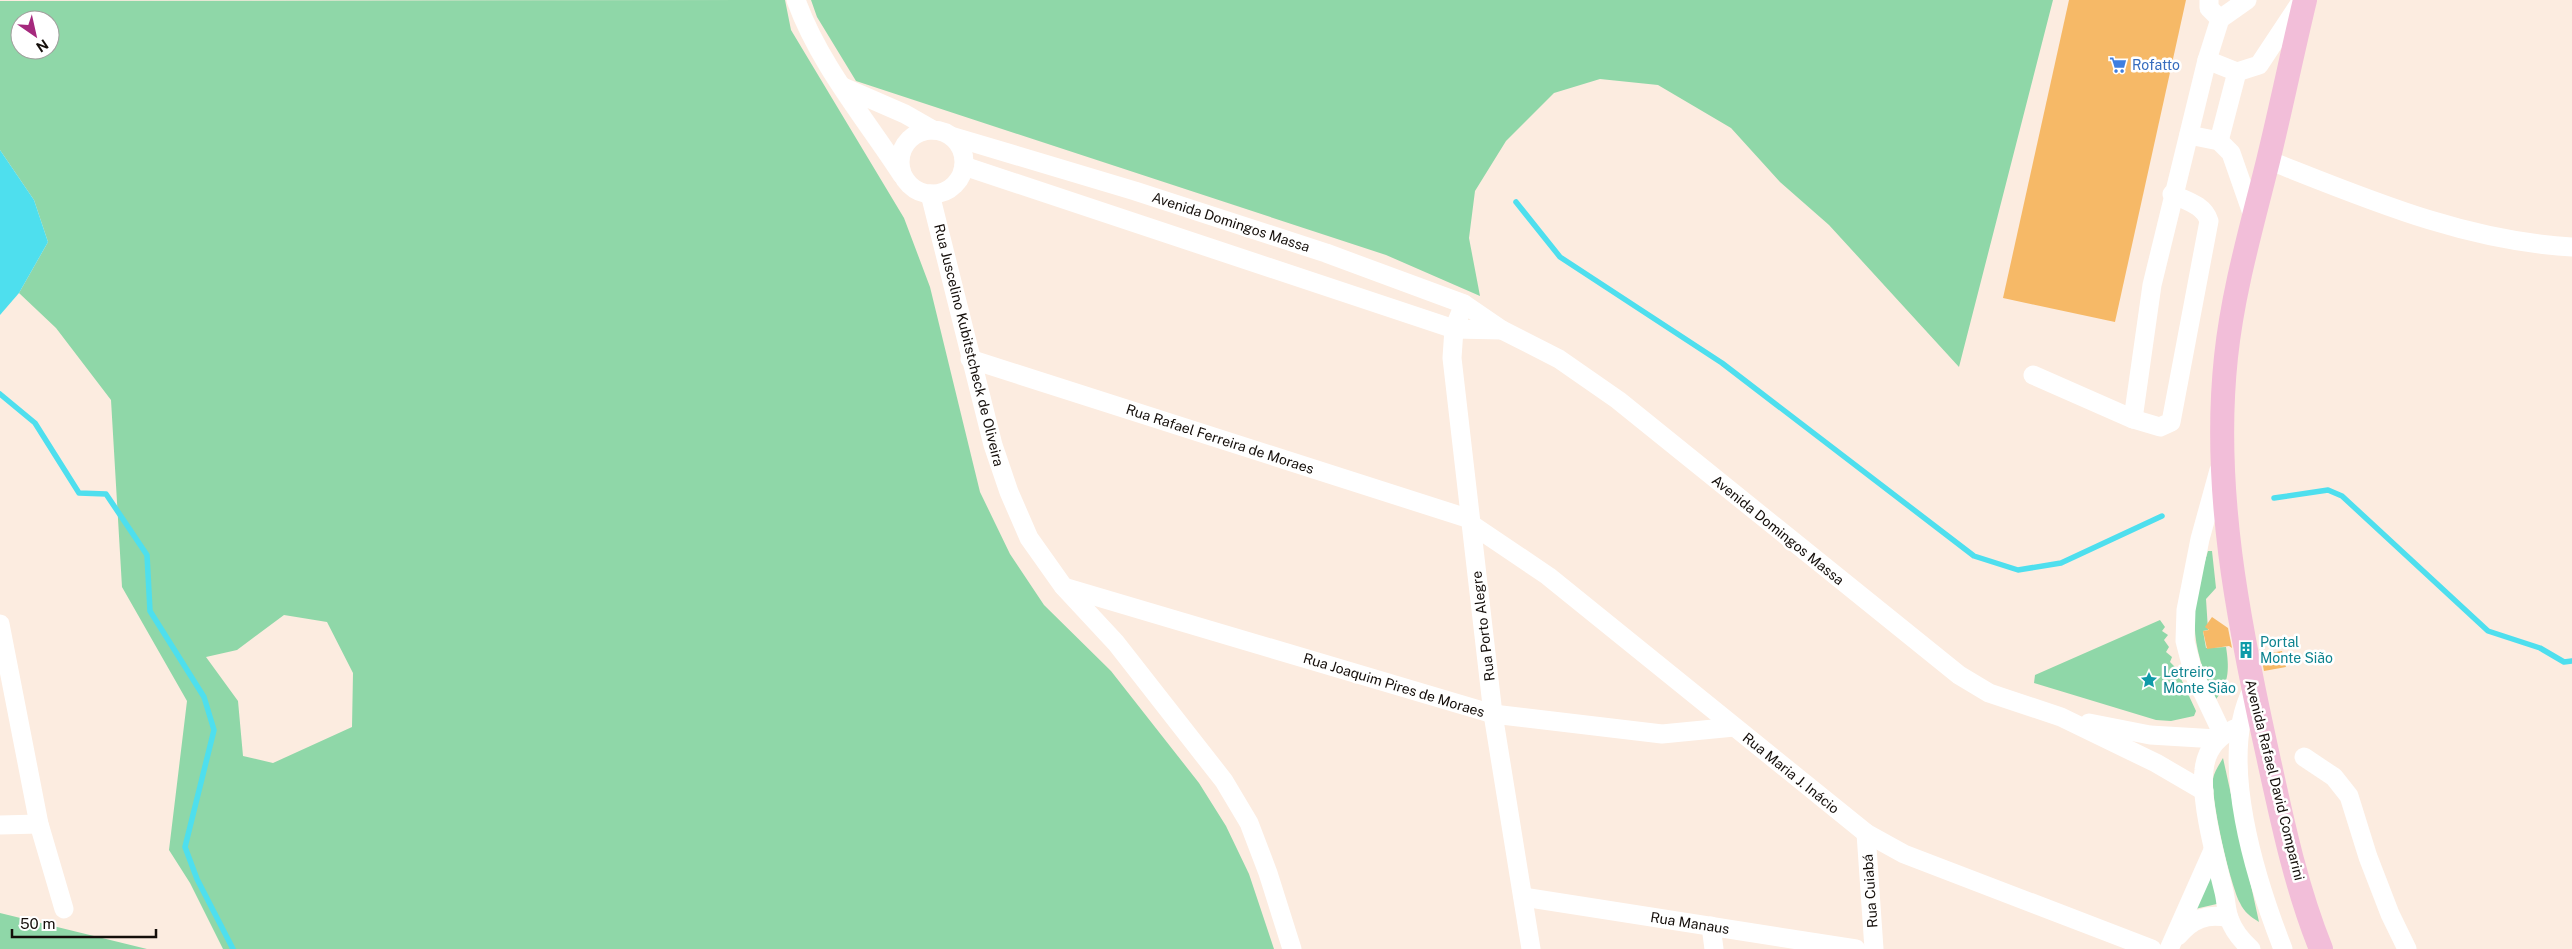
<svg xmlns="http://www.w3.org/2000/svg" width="2572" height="949" font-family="'Public Sans',sans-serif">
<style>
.green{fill:#8fd7a8;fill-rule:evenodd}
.water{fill:#4edfee}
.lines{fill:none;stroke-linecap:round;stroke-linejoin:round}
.stream{stroke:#4edfee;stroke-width:5.5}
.building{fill:#f6b967}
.minor{stroke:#fff;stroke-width:19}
.major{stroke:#f2bed9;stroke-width:24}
.labels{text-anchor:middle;stroke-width:5;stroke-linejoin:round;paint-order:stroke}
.shop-label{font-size:14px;fill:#366cbe;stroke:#fff;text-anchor:start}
.street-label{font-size:14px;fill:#140e0a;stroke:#fff}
.culture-label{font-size:14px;fill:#0d838f;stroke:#fff;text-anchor:start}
</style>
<rect width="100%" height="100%" fill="#fcece0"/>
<g class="green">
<path d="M785 0 791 30 904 218 930 287 980 492 1010 554 1044 605 1111 671 1199 783 1226 826 1249 874 1274 949H223L190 883 169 850 187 701 122 587 111 400 56 328 19 293 48 242 34 200 0 150V1ZM20 20H50V50H20ZM284 615 327 622 353 673 352 727 273 763 243 756 238 701 206 657 237 650Z"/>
<polygon points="811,0 2053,0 1959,367 1829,225 1780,182 1731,128 1658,85 1600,79 1554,93 1506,141 1475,191 1469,238 1480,296 1386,255 856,81 817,17"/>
<path d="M2208 551H2212L2216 588 2206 599 2208 630 2203 631 2206 648 2226 647C2229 666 2230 683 2216 699 2188 642 2190 610 2208 551Z"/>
<polygon points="2160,620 2165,627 2162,631 2168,635 2164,640 2169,647 2166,652 2172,657 2170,662 2176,668 2196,711 2194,716 2171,721 2156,720 2034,683 2035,675"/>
<path d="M2223 758 2259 922C2251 917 2244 912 2240 903 2230 884 2211 800 2213 779 2214 772 2219 765 2223 758Z"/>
<polygon points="2211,868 2221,903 2195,909"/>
<polygon points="0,913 147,949 0,949"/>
</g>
<polygon class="water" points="0,150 34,200 48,242 19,293 0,315"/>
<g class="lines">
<g class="stream">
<polyline points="1516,202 1560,257 1722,363 1974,556 2018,570 2061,563 2162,516"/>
<polyline points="0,394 35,423 79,493 106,494 147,555 150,611 204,697 214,730 185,847 197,879 233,949"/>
<polyline points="2274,498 2328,490 2342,496 2488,631 2540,648 2564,662 2572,661"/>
</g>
</g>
<g class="building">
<polygon points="2069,0 2186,0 2115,322 2003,298"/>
<polygon points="2212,617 2228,628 2232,648 2229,646 2207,649 2203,631 2209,630 2205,627"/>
<polygon points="2260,651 2265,654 2282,651 2286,667 2264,671"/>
</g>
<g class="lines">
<g class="minor">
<path d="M796 0C819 64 865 118 902 175"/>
<polyline points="2209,0 2209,8 2220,19"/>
<polyline points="2207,60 2237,72 2259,65 2300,3"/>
<polyline points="843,87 905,114 933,130"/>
<circle cx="932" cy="162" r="32"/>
<polyline points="2189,135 2219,141 2231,153 2253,216"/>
<polyline points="951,136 1135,191 1326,253 1464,304 1502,330 1559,359 1618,400 1959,675 1989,693 2061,717 2156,763 2204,791"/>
<polyline points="2219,141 2237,72"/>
<path d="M2268 160C2367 199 2464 241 2572 247"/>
<polyline points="964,166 1454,329 1502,330"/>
<polyline points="930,194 993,445 1009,492 1029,538 1063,586 1116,643 1224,781 1249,823 1268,873 1292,949"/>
<polyline points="1464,304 1454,329 1452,358 1493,714 1531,949"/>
<polyline points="970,359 1470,519"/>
<path d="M2033 375 2133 419 2160 427 2171 422 2209 221C2204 205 2187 201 2172 194"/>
<polyline points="2133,419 2152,285 2207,60 2220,19 2247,0"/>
<polyline points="2219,470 2200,539 2186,610 2185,641 2193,672 2223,735"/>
<polyline points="1471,524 1548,576 1866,833 1904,854 2152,949"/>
<polyline points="1064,587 1493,714 1662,734 1734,727"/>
<polyline points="0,624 39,824 64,909"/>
<path d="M2252 690C2217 759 2256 880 2283 949"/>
<polyline points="2089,723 2150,735 2217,739"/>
<path d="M2234 729C2217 737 2206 750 2204 770 2200 802 2216 859 2224 892 2226 900 2226 910 2229 918 2233 930 2242 941 2251 949"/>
<polyline points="2304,757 2334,777 2349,796 2368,857 2390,914 2407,949"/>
<polyline points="0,825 39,824"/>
<polyline points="1866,833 1874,949"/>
<polyline points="1523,897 1856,949"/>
<polyline points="1711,926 1714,949"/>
<path d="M2178 936C2192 919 2207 913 2229 918"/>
<polyline points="2169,949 2213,850"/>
</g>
<path class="major" d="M2305 0C2292 54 2281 108 2268 161 2252 226 2233 290 2226 357 2212 488 2238 620 2266 747 2281 815 2295 885 2321 949"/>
</g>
<defs>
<g id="supermarket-bare" transform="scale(1.35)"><path d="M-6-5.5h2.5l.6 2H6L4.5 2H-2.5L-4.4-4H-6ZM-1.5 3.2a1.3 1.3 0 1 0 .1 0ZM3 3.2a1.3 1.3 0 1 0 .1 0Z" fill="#3f7fe0" stroke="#fff" stroke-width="2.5" paint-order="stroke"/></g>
<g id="building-bare" transform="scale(1.35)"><path d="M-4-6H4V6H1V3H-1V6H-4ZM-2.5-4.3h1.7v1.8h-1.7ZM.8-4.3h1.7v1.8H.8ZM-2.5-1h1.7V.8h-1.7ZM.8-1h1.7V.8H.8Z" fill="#0f9aa8" stroke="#fff" stroke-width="2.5" paint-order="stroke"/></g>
<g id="sight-bare" transform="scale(1.35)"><path d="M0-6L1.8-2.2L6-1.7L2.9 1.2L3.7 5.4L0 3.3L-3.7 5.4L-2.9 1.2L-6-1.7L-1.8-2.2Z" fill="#0f9aa8" stroke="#fff" stroke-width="2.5" paint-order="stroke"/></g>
</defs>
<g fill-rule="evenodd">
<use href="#supermarket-bare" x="2118" y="65"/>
<use href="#building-bare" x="2246" y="650"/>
<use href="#sight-bare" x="2149" y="680"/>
</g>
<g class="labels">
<g class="shop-label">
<text x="2132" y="70">Rofatto</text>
</g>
<g class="street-label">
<text transform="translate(1231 222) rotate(18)" y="5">Avenida Domingos Massa</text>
<text transform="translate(969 345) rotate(76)" y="5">Rua Juscelino Kubitstcheck de Oliveira</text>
<text transform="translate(1220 439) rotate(18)" y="5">Rua Rafael Ferreira de Moraes</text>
<text transform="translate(1778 530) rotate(39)" y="5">Avenida Domingos Massa</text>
<text transform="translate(1483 626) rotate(-97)" y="5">Rua Porto Alegre</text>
<text transform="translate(1394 685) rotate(17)" y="5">Rua Joaquim Pires de Moraes</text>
<text transform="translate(1791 773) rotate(39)" y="5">Rua Maria J. Inácio</text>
<text transform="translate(2275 780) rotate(76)" y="5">Avenida Rafael David Comparini</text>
<text transform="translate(1870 891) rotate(-94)" y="5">Rua Cuiabá</text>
<text transform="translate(1690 923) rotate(9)" y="5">Rua Manaus</text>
</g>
<g class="culture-label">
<text x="2260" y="647">Portal<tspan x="2260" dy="16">Monte Sião</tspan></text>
<text x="2163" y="677">Letreiro<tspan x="2163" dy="16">Monte Sião</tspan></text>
</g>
</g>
<g transform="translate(35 35) rotate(146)"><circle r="24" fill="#ffffff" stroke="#a19f9d"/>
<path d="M0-4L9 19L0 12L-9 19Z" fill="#a5297d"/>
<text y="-8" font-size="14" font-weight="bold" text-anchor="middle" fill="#140e0a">N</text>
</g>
<path d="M12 929v8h144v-8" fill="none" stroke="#140e0a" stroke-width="2.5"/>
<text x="20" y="929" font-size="15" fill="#140e0a" stroke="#ffffff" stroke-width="4" paint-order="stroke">50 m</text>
</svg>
